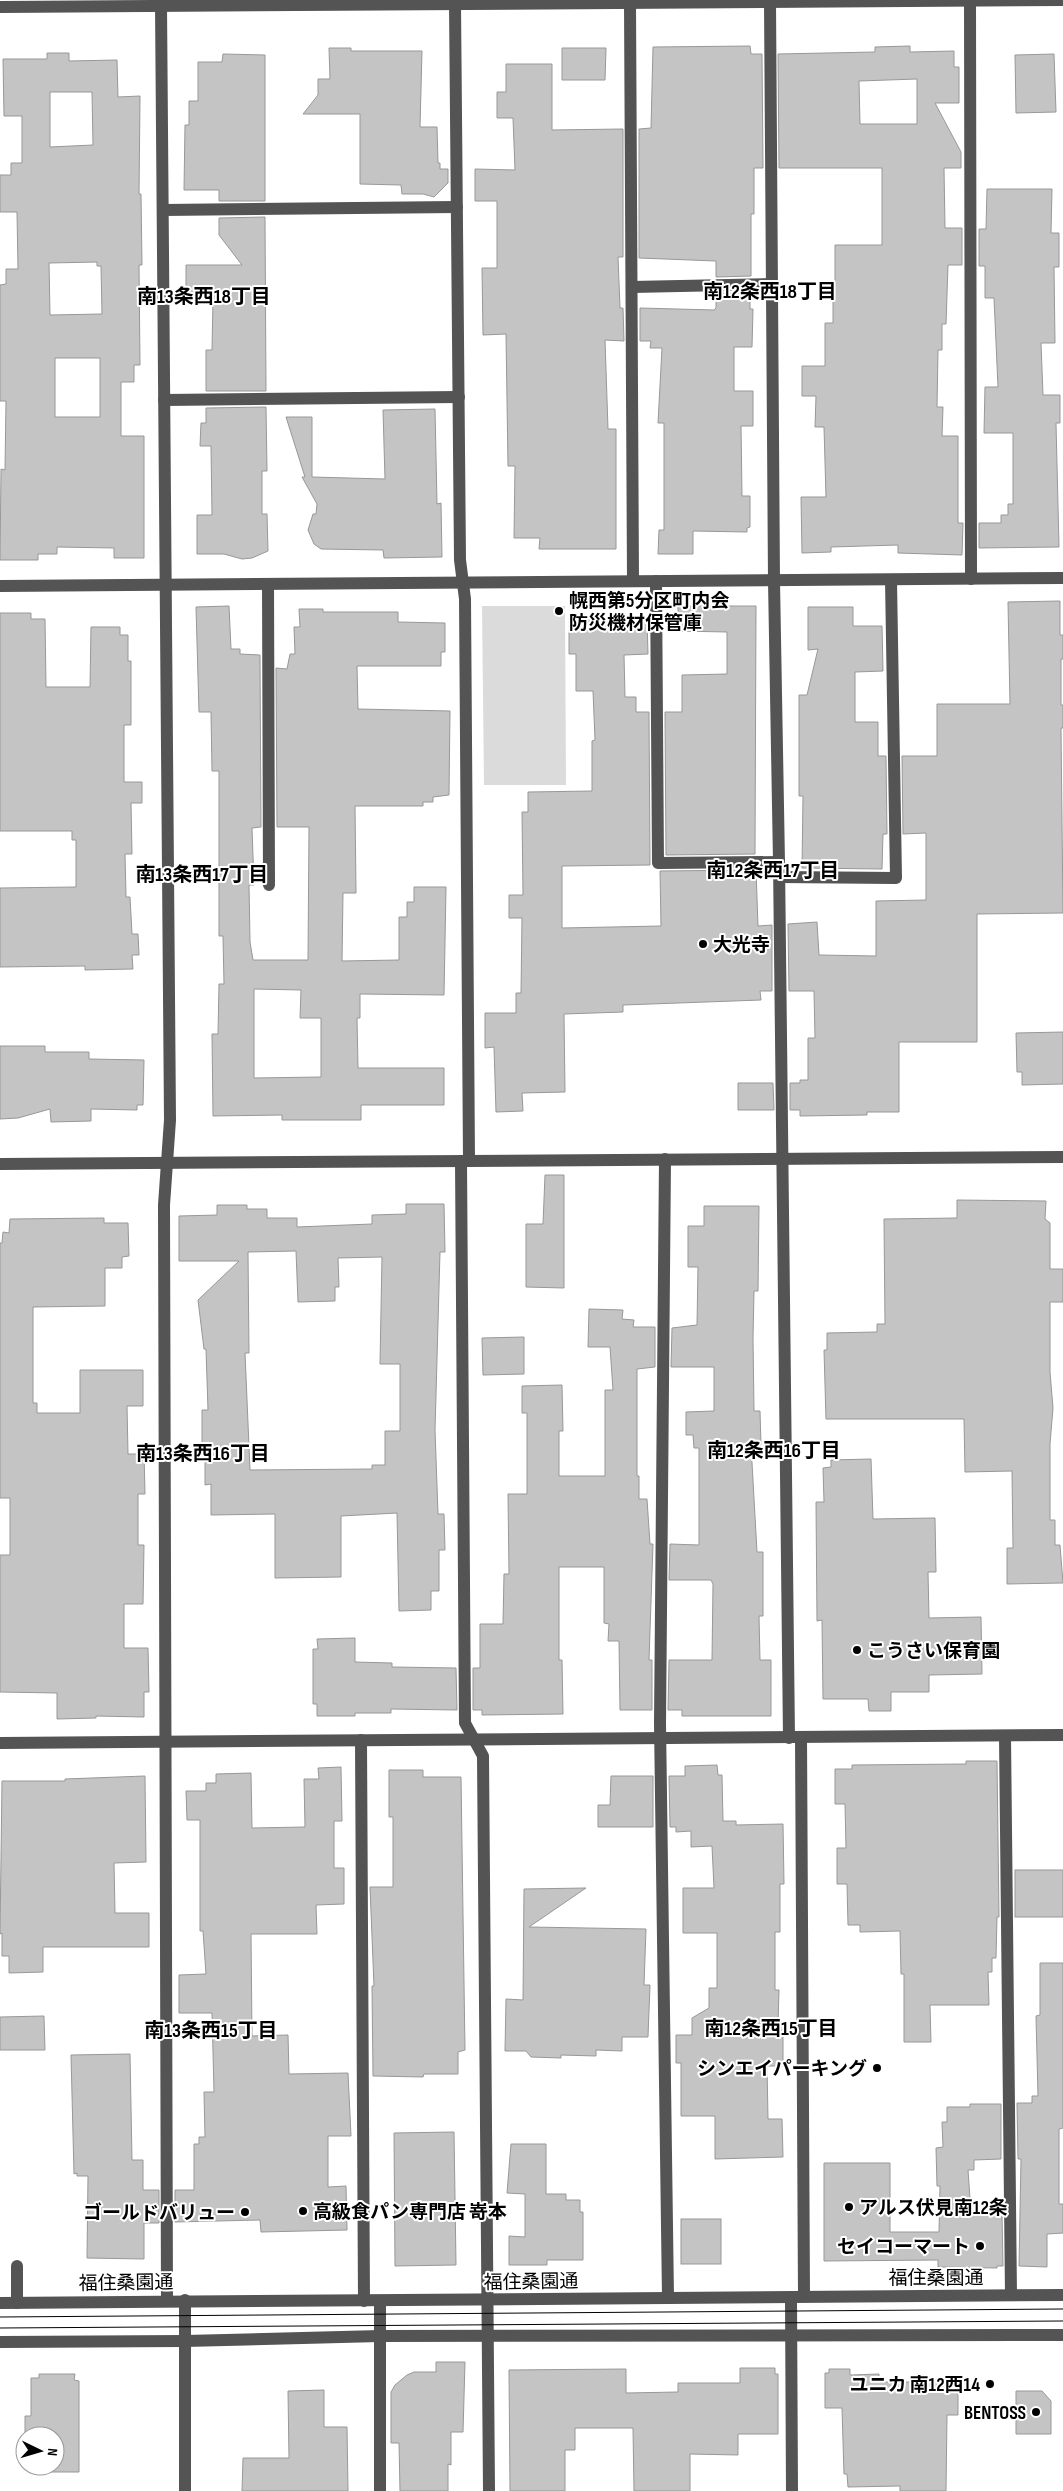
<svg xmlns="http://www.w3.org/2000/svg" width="1063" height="2491" font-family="'Sofia Sans Condensed','Noto Sans JP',sans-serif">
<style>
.green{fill:#dbdbdb}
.building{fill:#c4c4c4;stroke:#989898;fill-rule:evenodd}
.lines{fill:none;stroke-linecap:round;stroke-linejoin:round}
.minor{stroke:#545454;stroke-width:12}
.tram{stroke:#000;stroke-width:1}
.poi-dot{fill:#000;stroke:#fff;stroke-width:2}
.labels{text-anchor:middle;stroke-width:4;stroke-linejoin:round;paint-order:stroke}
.poi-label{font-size:19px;font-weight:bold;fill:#000;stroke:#fff;text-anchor:start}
.street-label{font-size:19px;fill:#000;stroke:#fff}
.neighbourhood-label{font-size:20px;font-weight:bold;fill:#000;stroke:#fff}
</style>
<rect width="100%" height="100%" fill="#fff"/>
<polygon class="green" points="482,606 565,606 566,785 484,785"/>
<g class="building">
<polygon points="750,46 751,54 762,54 763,168 754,168 754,214 751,214 751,276 716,277 716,261 639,258 639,129 651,128 653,47"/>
<path d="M910 46V52L954 51V67H959V103H935L961 152V168H944L945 228H962V265H948L946 324H942V350H938L937 407H943L942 436H958V523H963L962 555 898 553V545L831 547V552L802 553 801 497H826L824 427H815L816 396H802V366H825V323H833V301H835V245H882V168H779L778 54 875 52V47ZM917 79V124H860L859 81Z"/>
<polygon points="329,48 351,48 351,51 422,51 420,127 437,127 438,163 440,163 440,169 448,169 448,183 434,197 423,194 402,194 401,185 360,184 360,114 303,114 318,95 318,79 330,79"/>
<polygon points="562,48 606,48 605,80 562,80"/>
<path d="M47 53H69V61L117 60 118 97 140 96 139 194H141L142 265H139L140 365H134V382H121V436H144V558H114V548L57 547V554H38V560H0L1 469 5 470 6 401H0V285L6 284V269H18L17 212H0V175H11V163H22V116H4L3 59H47ZM50 92H92L93 145 50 147ZM97 262V266H101L102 314 50 315 49 263ZM55 358H100V417H55Z"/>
<polygon points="223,54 265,55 265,201 219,201 219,190 184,190 185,125 189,125 189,101 198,101 198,62 222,62"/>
<polygon points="1054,54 1056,112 1016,113 1015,55"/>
<polygon points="506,64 552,64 552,130 623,129 623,257 618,257 620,308 623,308 624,341 605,340 608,429 616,429 616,549 539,549 540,538 514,538 515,466 508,466 506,334 483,335 482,268 497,268 497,201 475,201 475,169 515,170 513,118 497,118 497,92 506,92"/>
<polygon points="987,189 1052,189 1051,233 1059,233 1059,267 1054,267 1055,343 1041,343 1043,395 1060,395 1060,423 1056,423 1059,547 979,548 979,523 1001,523 1001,515 1008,515 1008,504 1013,504 1013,433 984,433 985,387 998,387 994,298 985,298 985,266 979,266 979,229 986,229"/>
<polygon points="265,217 266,391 206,391 206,350 212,350 213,300 186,300 186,265 242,265 219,235 219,218"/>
<polygon points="716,293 750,293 750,309 753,309 752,347 734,347 734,391 753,391 753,426 741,426 742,496 750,496 750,527 747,528 747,532 693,531 693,554 658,554 659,530 664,530 664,423 658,423 662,348 650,348 651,341 640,341 640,308 714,310 716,308"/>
<polygon points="266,407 267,471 262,471 262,514 267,514 268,551 252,558 242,559 224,554 197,554 197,515 212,515 211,446 200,446 201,423 206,423 206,408"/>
<polygon points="435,409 437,504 441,503 442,557 384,558 383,550 321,549 314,544 308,530 313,514 316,514 317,504 302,477 305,477 286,417 312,417 312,477 385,479 383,410"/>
<polygon points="1060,601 1060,635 1063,635 1063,659 1061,659 1061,705 1063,705 1063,728 1061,728 1063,913 977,914 977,1042 899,1042 899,1112 867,1112 867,1115 800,1116 800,1110 790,1110 790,1083 800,1083 800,1080 808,1080 808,1038 815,1038 814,991 789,991 788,924 817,922 819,955 876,956 876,901 926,900 926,833 903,834 902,756 937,756 937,704 1010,704 1008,602"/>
<path d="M229 606 231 649H240V654L260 655 261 827 252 828 254 885H249L250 942 253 960H308L309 827H277L276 668 287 669 290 654H295L294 627H300L299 609H323V612H398V622L445 623V652H441V666H357L358 709 450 711 449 795 433 797V802H423V806H355L356 893H343L342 961 399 960V917H407V902H414V887H446L444 995 360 994V1018H357L358 1068H444V1105H361V1120H282V1115L213 1116 212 1034H218L219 984H224L223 936H219V771H212L211 712H199L196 607ZM254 989 301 990 300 1018H321V1077L254 1078Z"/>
<polygon points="678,606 756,606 755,854 666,855 665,712 682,712 682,675 727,674 727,632 678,631"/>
<polygon points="808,607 853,607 853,626 882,626 883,671 855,672 855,722 878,722 878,756 886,756 887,834 883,834 882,869 802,868 803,796 799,796 799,695 807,695 818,649 808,650"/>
<polygon points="0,613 31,613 31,619 45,619 46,687 90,687 91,627 120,627 120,635 128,635 128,661 131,661 131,725 124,725 124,782 142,782 142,803 131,803 132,854 125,854 126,897 130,897 132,934 138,934 139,955 132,955 133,969 85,970 85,966 0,967 0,888 76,887 76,840 72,840 72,831 0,831"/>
<polygon points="569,618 647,619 648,654 624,655 625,697 636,697 636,712 649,712 650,865 562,866 562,928 661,926 660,871 756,870 758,926 772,925 772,991 760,991 761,1000 623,1005 623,1012 564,1014 565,1092 522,1093 523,1111 496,1112 494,1047 485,1048 485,1013 516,1013 516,993 521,993 522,918 509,918 509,895 523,895 522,812 528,812 528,792 592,791 592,741 595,740 593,691 576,691 576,654 569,654"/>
<polygon points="1063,1032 1063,1084 1022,1085 1022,1072 1017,1072 1016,1033"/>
<polygon points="0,1046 45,1046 45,1052 89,1052 89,1059 144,1060 143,1105 137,1105 137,1110 91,1109 91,1121 51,1122 50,1109 18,1118 0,1119"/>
<polygon points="738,1083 773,1083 774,1110 738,1110"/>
<polygon points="545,1175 564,1175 564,1288 526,1287 526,1224 543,1224"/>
<polygon points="957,1200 1046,1201 1045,1219 1050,1223 1050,1269 1063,1269 1063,1302 1050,1302 1050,1372 1053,1408 1050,1444 1050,1520 1055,1520 1055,1545 1060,1545 1063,1583 1007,1584 1007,1548 1013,1548 1012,1471 965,1472 964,1419 826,1419 824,1350 827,1350 827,1333 877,1332 877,1324 885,1324 884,1219 957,1218"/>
<path d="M406 1204H444L445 1252H440L435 1430 438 1514H444L445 1550H439V1591H431V1610L399 1611 397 1513 341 1516V1577L275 1578V1514L211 1515V1484L205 1485V1451H202V1410H208L206 1349H204L198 1300 239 1261H179V1216L217 1215V1205H247V1209H267V1218H297V1227L372 1224V1215L406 1214ZM296 1251 298 1302 335 1301V1287H339L338 1258 382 1257 380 1364H400V1431H385V1465H372V1469L250 1470 245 1353H249L248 1252Z"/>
<polygon points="704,1206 759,1206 758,1291 754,1291 753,1338 754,1411 760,1411 761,1445 751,1445 757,1552 763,1552 763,1616 759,1616 760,1660 771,1660 771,1716 682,1716 682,1710 668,1710 669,1660 712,1660 713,1584 711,1580 669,1580 670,1544 699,1545 699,1448 694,1448 693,1435 686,1435 686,1412 714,1411 714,1367 671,1367 672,1328 697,1325 698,1267 688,1267 688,1226 704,1226"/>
<polygon points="104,1218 104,1223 128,1223 129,1256 122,1257 122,1268 105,1268 105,1306 33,1307 33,1403 37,1403 37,1413 80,1413 80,1370 143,1370 143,1406 127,1406 128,1454 144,1454 145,1494 138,1494 138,1545 144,1545 143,1604 124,1604 124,1648 148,1648 149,1692 144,1692 144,1717 96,1716 96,1718 57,1719 57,1693 0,1692 0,1555 10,1555 10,1498 0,1498 0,1243 2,1243 3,1232 9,1233 10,1219"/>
<polygon points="589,1309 623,1310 622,1319 634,1320 633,1327 655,1327 655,1367 637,1369 637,1476 639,1476 639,1499 647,1499 650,1544 653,1544 649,1660 652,1660 652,1710 620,1710 619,1641 608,1641 609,1624 604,1623 604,1567 559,1567 559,1660 562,1660 563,1714 482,1715 482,1710 473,1710 473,1668 480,1668 480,1624 503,1624 504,1574 509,1574 508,1494 527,1494 527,1413 522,1413 522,1386 562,1385 563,1431 559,1431 559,1476 605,1476 605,1390 613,1390 610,1347 588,1347"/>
<polygon points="524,1337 524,1374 483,1375 482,1338"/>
<polygon points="871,1459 873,1519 935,1518 936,1572 928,1572 929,1618 981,1617 982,1674 929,1675 929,1692 891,1692 891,1711 869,1711 868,1699 823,1699 822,1620 817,1621 816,1502 824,1502 823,1468 831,1467 831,1460"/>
<polygon points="355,1638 355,1662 392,1663 392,1667 456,1668 457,1710 391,1709 391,1713 355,1713 355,1716 317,1716 317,1704 313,1704 313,1649 318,1649 317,1639"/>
<polygon points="966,1761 997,1761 999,1917 997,1917 996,1958 992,1958 992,1972 988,1972 989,2005 930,2005 931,2042 904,2042 904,1974 901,1974 900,1931 860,1932 860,1925 848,1925 847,1884 837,1884 837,1848 846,1848 845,1804 835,1804 835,1769 852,1769 852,1765 966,1764"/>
<polygon points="717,1765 718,1775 722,1775 723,1821 736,1821 736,1825 783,1824 784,1884 780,1884 780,1932 775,1932 775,1990 779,1990 778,2025 783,2024 783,2066 767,2066 768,2119 782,2119 783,2157 715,2159 715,2116 681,2116 681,2063 676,2063 676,2035 692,2035 692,2018 709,2008 709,1988 717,1988 717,1933 683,1933 683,1888 714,1888 712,1846 691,1847 691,1831 676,1832 676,1827 670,1827 669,1776 685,1776 685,1766"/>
<polygon points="341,1767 342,1821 334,1821 334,1868 344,1868 344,1904 316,1905 317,1934 251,1934 252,2036 288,2035 289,2074 348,2073 351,2136 328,2136 328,2187 346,2186 347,2230 261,2232 260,2220 175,2222 175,2190 194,2190 194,2144 199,2144 199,2137 205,2137 204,2092 214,2092 212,2013 179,2013 179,1975 206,1974 203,1931 200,1931 200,1820 187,1820 186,1791 206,1791 206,1783 216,1783 216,1774 251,1773 252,1828 305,1827 304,1779 319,1779 318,1768"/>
<polygon points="389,1770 423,1770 423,1777 461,1777 465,2050 458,2052 458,2074 424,2074 423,2077 373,2076 372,1986 374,1986 370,1887 393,1887 393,1817 389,1817"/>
<polygon points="145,1776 146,1862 114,1863 115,1913 149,1913 149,1947 43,1947 43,1972 9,1973 9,1956 2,1956 2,1933 0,1934 2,1781 65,1781 65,1779"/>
<polygon points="611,1776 653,1776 653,1827 598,1827 598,1805 610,1805"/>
<rect x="1015" y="1870" width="48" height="47"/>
<polygon points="586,1888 529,1927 646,1929 644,1985 650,1985 648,2037 622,2037 622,2051 596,2050 596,2056 561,2055 561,2058 531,2057 526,2051 505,2051 506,1999 523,2000 524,1889"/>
<polygon points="1040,1963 1063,1963 1063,2128 1059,2129 1059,2204 1063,2204 1063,2233 1047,2234 1047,2267 1019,2266 1021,2159 1018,2159 1017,2103 1032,2103 1032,2096 1038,2096 1036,2016 1040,2015"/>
<polygon points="44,2016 45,2050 0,2050 0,2017"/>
<polygon points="130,2054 132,2160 143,2160 143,2190 159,2190 159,2223 144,2223 144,2259 87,2258 88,2176 77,2176 77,2173 74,2174 71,2055"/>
<polygon points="970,2104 1001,2104 1001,2159 974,2160 974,2170 968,2170 971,2213 1002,2214 1003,2266 997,2266 997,2268 938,2267 938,2260 824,2261 824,2163 890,2163 890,2232 939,2232 940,2186 937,2186 936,2148 943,2147 942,2122 947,2122 947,2107 970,2107"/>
<polygon points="454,2132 456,2265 395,2266 394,2133"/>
<polygon points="511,2144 546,2144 546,2194 566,2194 566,2200 580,2200 580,2212 583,2212 583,2260 547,2260 547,2265 509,2265 509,2236 525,2237 525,2194 507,2193"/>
<rect x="681" y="2219" width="40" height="45"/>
<polygon points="436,2362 465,2362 463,2432 451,2432 451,2465 448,2464 448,2491 400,2491 399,2443 391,2443 391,2392 395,2385 407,2375 414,2372 436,2372"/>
<polygon points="740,2368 775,2368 775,2374 778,2374 778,2434 738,2434 738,2455 690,2454 690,2491 634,2491 633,2428 575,2428 575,2450 565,2450 565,2491 510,2491 509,2370 626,2369 626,2393 678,2392 678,2383 740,2383"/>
<polygon points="829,2369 850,2369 850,2375 879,2374 879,2382 958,2382 958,2415 947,2415 946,2491 900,2491 900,2486 848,2487 847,2474 844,2474 842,2408 825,2408 825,2373 829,2373"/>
<polygon points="39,2374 75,2374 74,2380 79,2381 79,2472 35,2472 34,2467 31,2467 55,2466 55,2436 25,2436 25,2450 25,2416 31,2416 31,2378 39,2378"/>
<polygon points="324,2390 324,2427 347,2427 348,2491 242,2491 243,2458 289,2458 288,2391"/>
<polygon points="1016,2391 1042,2391 1051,2401 1051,2434 1016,2434"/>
</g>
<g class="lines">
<g class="minor">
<polyline points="970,1 971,579"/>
<polyline points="770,2 774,581 779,862 789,1738"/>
<polyline points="630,3 633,581"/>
<polyline points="455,4 460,560 465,599 469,1161"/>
<polyline points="161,5 170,1120 164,1205 167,2301"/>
<polyline points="0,7 1063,0"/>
<polyline points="163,210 457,207"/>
<polyline points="632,287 773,284"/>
<polyline points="164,400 459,397"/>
<polyline points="656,581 658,863 779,862"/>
<polyline points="268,584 269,885"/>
<polyline points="0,586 1063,578"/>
<polyline points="779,877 896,878 891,580"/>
<polyline points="665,1159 660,1723 668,2298"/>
<polyline points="461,1161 465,1723 483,1756 489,2491"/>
<polyline points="0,1164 1063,1157"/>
<polyline points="1005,1736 1011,2295"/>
<polyline points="801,1737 804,2296"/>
<polyline points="361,1740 364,2301"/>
<polyline points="0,1743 1063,1735"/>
<polyline points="791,2297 792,2491"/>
<polyline points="185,2300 185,2491"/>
<polyline points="380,2301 380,2491"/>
<polyline points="0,2303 1063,2295"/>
<polyline points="17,2303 17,2266"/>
<polyline points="0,2342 185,2341 380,2336 1063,2335"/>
</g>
<g class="tram">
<polyline points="0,2317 1063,2309"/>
<polyline points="0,2328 1063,2321"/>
</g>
</g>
<g class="poi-dot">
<circle cx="559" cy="611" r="5"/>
<circle cx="703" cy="944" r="5"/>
<circle cx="857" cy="1650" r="5"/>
<circle cx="877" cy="2068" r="5"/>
<circle cx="849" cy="2207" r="5"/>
<circle cx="303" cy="2211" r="5"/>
<circle cx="245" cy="2212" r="5"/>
<circle cx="980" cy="2246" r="5"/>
<circle cx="990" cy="2384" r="5"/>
<circle cx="1036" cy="2412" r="5"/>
</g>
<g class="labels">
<g class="poi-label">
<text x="569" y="607">幌西第5分区町内会<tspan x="569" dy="22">防災機材保管庫</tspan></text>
<text x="713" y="951">大光寺</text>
<text x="867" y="1657">こうさい保育園</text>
<text x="867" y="2075" text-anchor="end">シンエイパーキング</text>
<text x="859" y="2214">アルス伏見南12条</text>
<text x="313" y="2218">高級食パン専門店 嵜本</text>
<text x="235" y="2219" text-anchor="end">ゴールドバリュー</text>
<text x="970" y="2253" text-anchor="end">セイコーマート</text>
<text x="980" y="2391" text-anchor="end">ユニカ 南12西14</text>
<text x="1026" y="2419" text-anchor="end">BENTOSS</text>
</g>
<g class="street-label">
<text x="936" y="2284">福住桑園通</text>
<text transform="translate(531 2281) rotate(-1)" y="7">福住桑園通</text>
<text transform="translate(126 2282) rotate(-1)" y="7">福住桑園通</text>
</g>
<g class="neighbourhood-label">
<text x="770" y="298">南12条西18丁目</text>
<text x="204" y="303">南13条西18丁目</text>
<text x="773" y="877">南12条西17丁目</text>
<text x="202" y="881">南13条西17丁目</text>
<text x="774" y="1457">南12条西16丁目</text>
<text x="203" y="1460">南13条西16丁目</text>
<text x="771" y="2035">南12条西15丁目</text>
<text x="211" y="2037">南13条西15丁目</text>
</g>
</g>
<g transform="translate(40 2451) rotate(95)"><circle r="24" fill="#ffffff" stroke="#999999"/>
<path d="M0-4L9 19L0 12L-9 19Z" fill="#000000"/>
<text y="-8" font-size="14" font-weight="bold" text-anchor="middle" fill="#000000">N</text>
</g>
</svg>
